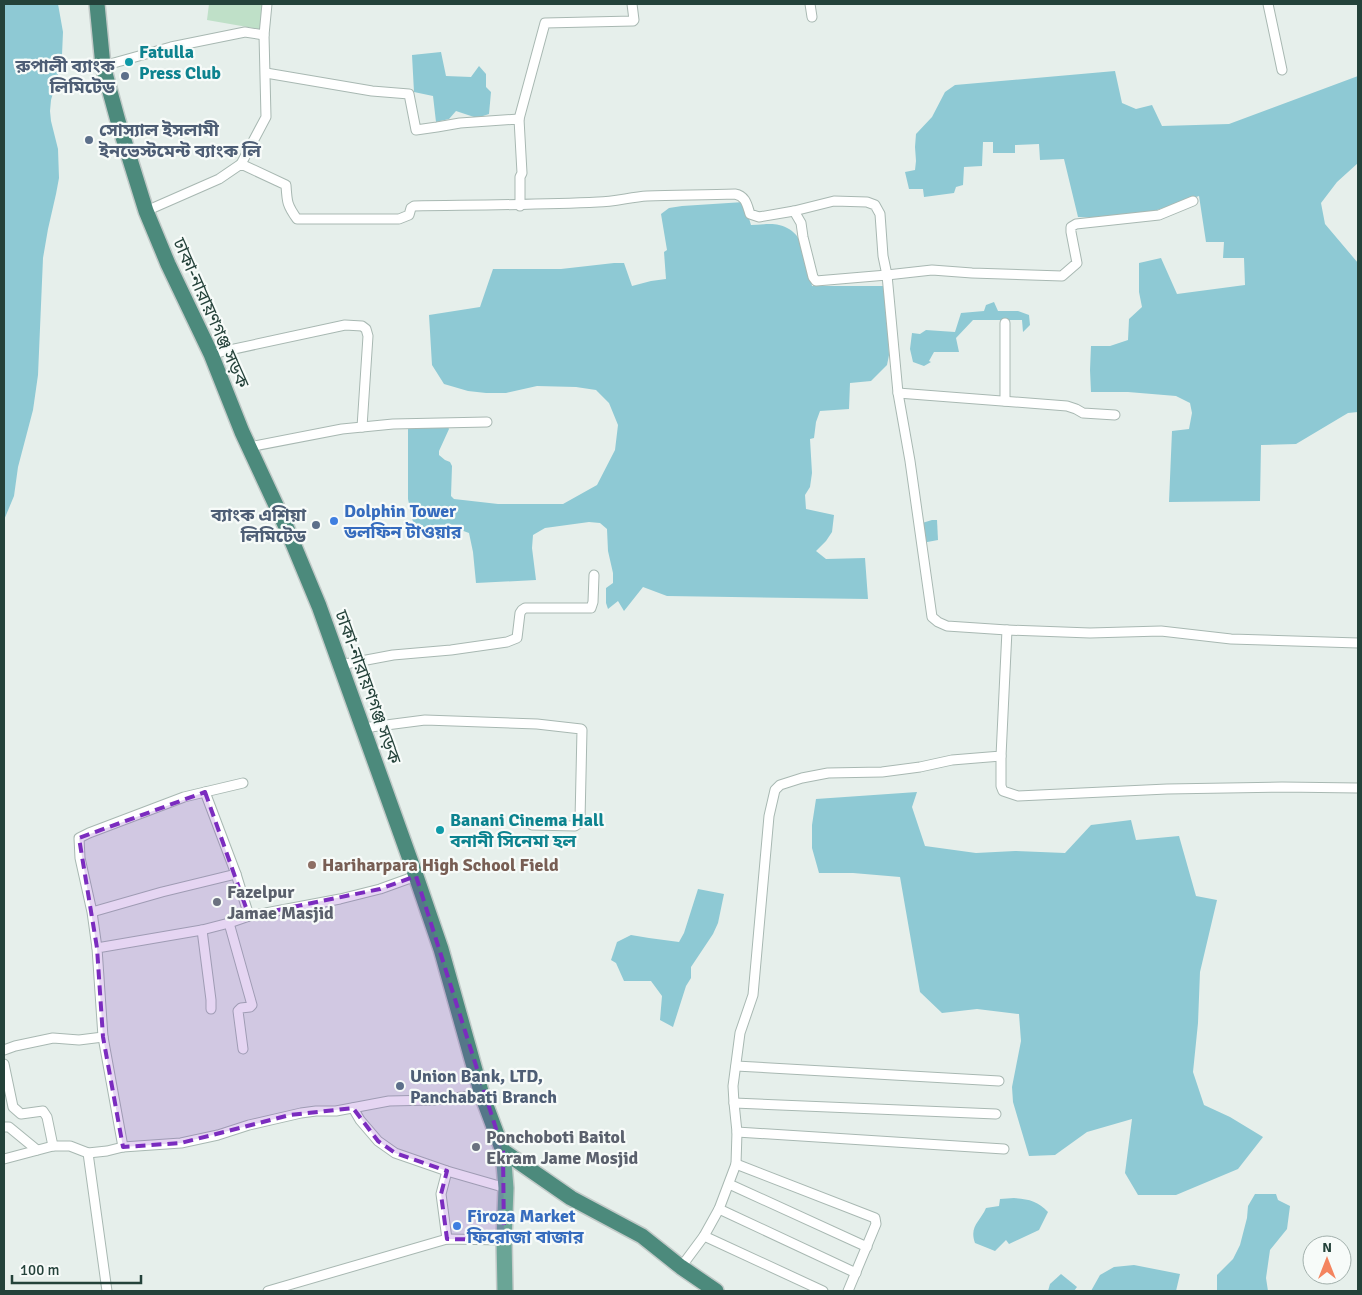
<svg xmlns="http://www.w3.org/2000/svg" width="1362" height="1295" font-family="Signika,'Noto Sans Bengali',sans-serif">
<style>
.green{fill:#bfe0c8}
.water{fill:#8ec9d4}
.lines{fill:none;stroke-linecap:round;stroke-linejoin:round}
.minor-casing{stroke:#a8b8b2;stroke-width:11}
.primary-casing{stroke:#c2cac8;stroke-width:18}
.trunk-casing{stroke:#c2cac8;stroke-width:18}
.minor{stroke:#fff;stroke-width:9}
.primary{stroke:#6aa596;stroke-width:15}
.trunk{stroke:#4c8a7c;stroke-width:15}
.marked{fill:#7b2cbf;fill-opacity:0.2;stroke:#7b2cbf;stroke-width:4;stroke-dasharray:10 6;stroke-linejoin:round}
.culture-dot{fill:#0f9aa8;stroke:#f7fbf9;stroke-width:2}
.service-dot{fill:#5c6f8a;stroke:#f7fbf9;stroke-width:2}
.shop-dot{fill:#3f7fe0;stroke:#f7fbf9;stroke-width:2}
.education-dot{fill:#8d6e63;stroke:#f7fbf9;stroke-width:2}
.worship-dot{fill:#6b7280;stroke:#f7fbf9;stroke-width:2}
.labels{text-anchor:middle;stroke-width:4.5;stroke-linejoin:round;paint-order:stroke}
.culture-label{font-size:18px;font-weight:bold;fill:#0d838f;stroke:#f7fbf9;text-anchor:start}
.service-label{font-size:18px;font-weight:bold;fill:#4e5e75;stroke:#f7fbf9;text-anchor:end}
.street-label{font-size:18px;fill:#24423a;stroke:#f7fbf9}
.shop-label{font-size:18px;font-weight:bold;fill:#366cbe;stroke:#f7fbf9;text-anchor:start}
.education-label{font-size:18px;font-weight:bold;fill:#785e54;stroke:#f7fbf9;text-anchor:start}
.worship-label{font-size:18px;font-weight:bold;fill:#5b616d;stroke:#f7fbf9;text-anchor:start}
</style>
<rect width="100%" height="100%" fill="#e6efeb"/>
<polygon class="green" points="209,4 270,4 264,30 207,20"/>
<g class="water">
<polygon points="4,4 58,4 63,32 62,55 57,79 51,100 50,111 51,121 58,149 59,178 56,194 48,229 43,258 38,375 33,410 18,467 14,496 4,520"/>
<polygon points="441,52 446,76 471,77 479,66 486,74 486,87 491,92 489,114 477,118 456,111 449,119 436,122 433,96 414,92 412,55"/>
<polygon points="1115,71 1122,103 1136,109 1152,105 1162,126 1229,124 1358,76 1358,163 1337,182 1321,203 1325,224 1358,263 1358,412 1348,413 1296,444 1261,445 1260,501 1169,502 1172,431 1189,429 1192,413 1190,403 1176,396 1128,392 1091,392 1090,370 1091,346 1110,346 1128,340 1129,319 1142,307 1139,292 1139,263 1161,258 1177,294 1245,285 1244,258 1223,258 1224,242 1206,242 1199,196 1148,213 1104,218 1078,217 1064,159 1040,160 1039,144 1015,145 1015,153 993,153 993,142 983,142 982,166 964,167 963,185 956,187 954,193 924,197 923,189 909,189 905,172 915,170 916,161 915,147 916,134 932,117 945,92 955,85"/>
<path d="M744 202 751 225C760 225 771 223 779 225 806 231 808 263 812 286H887L889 355 887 365 871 381 850 383 849 409 820 411 816 422 814 438 810 439 812 473 810 487 805 495 806 509 834 515 832 532 826 541 816 551 826 559 865 558 868 599 667 596 643 587 624 611 618 601 608 609 606 603V588L613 583V573L608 551 607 529 600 523 589 522 545 528 533 535 532 548 536 580 476 583 473 552 469 533 458 529 421 532 413 522 408 499V428L447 425 449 429 439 451V455L445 460 450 462 452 466 451 496 454 499 498 504H563L597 485 615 450 618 425 609 403 596 390 576 387 537 386 506 393H486L468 391 444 384 432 365 429 315 480 307 493 269H561L614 263H624L632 286 651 281 666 279 664 252 667 250 661 214 669 208 682 206Z"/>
<polygon points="994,302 998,311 1018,311 1029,315 1030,325 1023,332 1022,320 973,320 956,338 959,352 934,352 929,361 931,362 924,366 913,362 910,349 912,333 920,334 926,330 955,332 961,313 984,311 986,305"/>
<polygon points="932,520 937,520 938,540 922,543 919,524"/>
<polygon points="917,792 912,807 925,846 976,853 1015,851 1065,853 1091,825 1131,820 1136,840 1179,836 1196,896 1217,900 1200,972 1198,1023 1193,1072 1204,1105 1230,1117 1263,1137 1238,1169 1176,1195 1138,1195 1125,1173 1132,1119 1087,1132 1055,1155 1029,1156 1013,1102 1012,1087 1021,1041 1019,1014 977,1009 942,1013 920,992 900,877 853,873 819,873 812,848 812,825 816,799"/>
<polygon points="698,889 724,894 718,923 713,934 691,967 691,978 686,986 673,1027 660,1020 662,996 651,981 624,981 616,963 611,960 617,942 631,935 649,938 679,942 684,933"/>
<polygon points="1255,1194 1276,1194 1278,1200 1290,1206 1287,1229 1270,1250 1266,1278 1268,1291 1217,1291 1217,1275 1233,1259 1240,1245 1247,1218 1248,1206"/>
<path d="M1014 1198C1029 1199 1038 1201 1048 1212L1039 1230 1009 1244 1006 1240 995 1251 975 1243C969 1226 980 1222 986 1208L999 1206 1000 1199Z"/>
<polygon points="1134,1265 1180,1274 1176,1291 1091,1291 1100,1275 1114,1267"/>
<polygon points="1061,1274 1077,1287 1074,1291 1048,1291 1050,1284"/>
</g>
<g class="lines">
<g class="minor-casing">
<g id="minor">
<polyline points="810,4 812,17"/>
<polyline points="1268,4 1282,70"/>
<polyline points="103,66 171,47 245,32 264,35 267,4"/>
<polyline points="266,73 372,91 409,94 416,130 437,127 460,123 519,119 522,173 520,177 520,206"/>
<polyline points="519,119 545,23 633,21 634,20 632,4"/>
<polyline points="241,164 266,117 264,35"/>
<path d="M146 211 219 179 241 164 286 185C287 202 287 205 297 219H399L409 215 411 208 414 206C475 205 536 205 598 202 614 202 631 197 647 196 676 195 706 195 735 194 746 196 747 205 750 214L759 217 794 211 834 201 867 202 875 205 880 214 883 256 887 275 932 270 972 273 1062 276 1077 263 1071 232V227L1076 224 1159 215 1193 201"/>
<polyline points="794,211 801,223 803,237 813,277 816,281 887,275 898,393 910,461 932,617 938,622 947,626 1007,630"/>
<polyline points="1005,323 1005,401"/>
<polyline points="211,354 345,325 362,326 366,329 368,336 362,427"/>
<polyline points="898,393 1067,406 1076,409 1083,413 1115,415"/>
<polyline points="249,447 342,429 393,424 487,422"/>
<polyline points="340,665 393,655 451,650 507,642 517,638 520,613 522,610 525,608 591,608 593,602 594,575"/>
<polyline points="363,728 425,720 537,724 581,729 582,730 580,820 578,824 575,826 532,825"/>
<polyline points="1001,756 1001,786 1003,791 1018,796 1167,789 1282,787 1358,788"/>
<polyline points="205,792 243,783"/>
<polyline points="236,874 249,916"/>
<polyline points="92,912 162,892 236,874 205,792 184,797 89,833 79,838 80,858 92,912 97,948"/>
<polyline points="229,923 252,1005 250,1007 241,1008 238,1011 243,1049"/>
<polyline points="202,930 211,1000 211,1009"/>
<polyline points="4,1050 15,1046 53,1038 79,1040 103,1037"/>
<polyline points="4,1064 13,1107 21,1114 43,1111 47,1117 53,1146"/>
<polyline points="736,1066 999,1081"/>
<polyline points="734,1103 996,1114"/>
<polyline points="353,1108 360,1120 378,1141 395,1153 447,1171 506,1188"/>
<polyline points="4,1127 9,1127 37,1150"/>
<polyline points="737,1132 1004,1149"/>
<polyline points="123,1147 103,1037 97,948 202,930 229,923 249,916 340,899 380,889 416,876"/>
<polyline points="88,1153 107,1291"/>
<polyline points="4,1159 53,1146 70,1146 88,1153 107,1151 123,1147 181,1143 218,1135 249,1125 301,1113 316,1111 336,1111 389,1101 434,1100 482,1095"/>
<polyline points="736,1164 875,1218 876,1224 848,1291"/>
<polyline points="729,1184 867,1247"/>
<polyline points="719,1209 856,1273"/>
<polyline points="704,1236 823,1291"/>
<polyline points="447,1239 441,1194 447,1171"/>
<polyline points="681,1267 704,1236 719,1209 736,1164 737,1132 734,1103 733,1086 740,1033 753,995 769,816 775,790 780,785 802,778 828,773 882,772 920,767 952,760 1001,756 1007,630 1090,633 1161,631 1231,639 1358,643"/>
<polyline points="268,1291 447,1239 504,1240"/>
</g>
</g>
<g class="primary-casing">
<polyline id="primary" points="503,1151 506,1188 504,1240 505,1291"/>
</g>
<g class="trunk-casing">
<polyline id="trunk" points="97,4 103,66 118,121 146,211 168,264 211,354 242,432 287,529 319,606 416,876 441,949 482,1095 503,1151 571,1198 642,1236 681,1267 716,1291"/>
</g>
<use href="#minor" class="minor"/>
<use href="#primary" class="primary"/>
<use href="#trunk" class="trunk"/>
</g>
<path class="marked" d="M205 792 249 916 380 889 416 876 503 1151 504 1240 447 1239 441 1194 447 1171 395 1153 378 1141 353 1108 290 1115 181 1143 123 1147 103 1037 97 948 79 838Z"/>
<g class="culture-dot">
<circle cx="129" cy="62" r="5"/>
<circle cx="440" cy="830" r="5"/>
</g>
<g class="service-dot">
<circle cx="125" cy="76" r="5"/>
<circle cx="89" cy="140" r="5"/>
<circle cx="316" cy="525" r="5"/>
<circle cx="400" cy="1086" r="5"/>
</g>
<g class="shop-dot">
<circle cx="334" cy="521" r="5"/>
<circle cx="457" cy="1226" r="5"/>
</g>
<circle class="education-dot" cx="312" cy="865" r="5"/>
<g class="worship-dot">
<circle cx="217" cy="902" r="5"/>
<circle cx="476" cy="1147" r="5"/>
</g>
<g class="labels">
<g class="culture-label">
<text x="139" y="58">Fatulla<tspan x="139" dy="21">Press Club</tspan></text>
<text x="450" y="826">Banani Cinema Hall<tspan x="450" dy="21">বনানী সিনেমা হল</tspan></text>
</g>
<g class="service-label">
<text x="115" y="72">রুপালী ব্যাংক<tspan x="115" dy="21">লিমিটেড</tspan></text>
<text x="99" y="136" text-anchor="start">সোস্যাল ইসলামী<tspan x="99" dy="21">ইনভেস্টমেন্ট ব্যাংক লি</tspan></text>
<text x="306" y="521">ব্যাংক এশিয়া<tspan x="306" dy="21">লিমিটেড</tspan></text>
<text x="410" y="1082" text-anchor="start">Union Bank, LTD,<tspan x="410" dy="21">Panchabati Branch</tspan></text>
</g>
<g class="street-label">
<text transform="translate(211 313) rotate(66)" y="6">ঢাকা-নারায়ণগঞ্জ সড়ক</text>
<text transform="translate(368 687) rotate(70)" y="6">ঢাকা-নারায়ণগঞ্জ সড়ক</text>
</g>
<g class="shop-label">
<text x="344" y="517">Dolphin Tower<tspan x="344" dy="21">ডলফিন টাওয়ার</tspan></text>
<text x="467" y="1222">Firoza Market<tspan x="467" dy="21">ফিরোজা বাজার</tspan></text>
</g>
<g class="education-label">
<text x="322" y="871">Hariharpara High School Field</text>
</g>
<g class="worship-label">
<text x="227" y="898">Fazelpur<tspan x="227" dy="21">Jamae Masjid</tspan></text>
<text x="486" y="1143">Ponchoboti Baitol<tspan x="486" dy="21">Ekram Jame Mosjid</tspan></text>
</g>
</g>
<rect width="1362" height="1295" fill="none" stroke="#24423a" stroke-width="10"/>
<g transform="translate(1327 1260)"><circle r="24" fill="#f7fbf9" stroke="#a3b1ad"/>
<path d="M0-4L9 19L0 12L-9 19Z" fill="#f4845f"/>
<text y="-8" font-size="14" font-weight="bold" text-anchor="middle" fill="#24423a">N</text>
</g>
<path d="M12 1275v8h129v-8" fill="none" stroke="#24423a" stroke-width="2.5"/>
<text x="20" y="1275" font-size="15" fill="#24423a" stroke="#f7fbf9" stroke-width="4" paint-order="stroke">100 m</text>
</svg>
